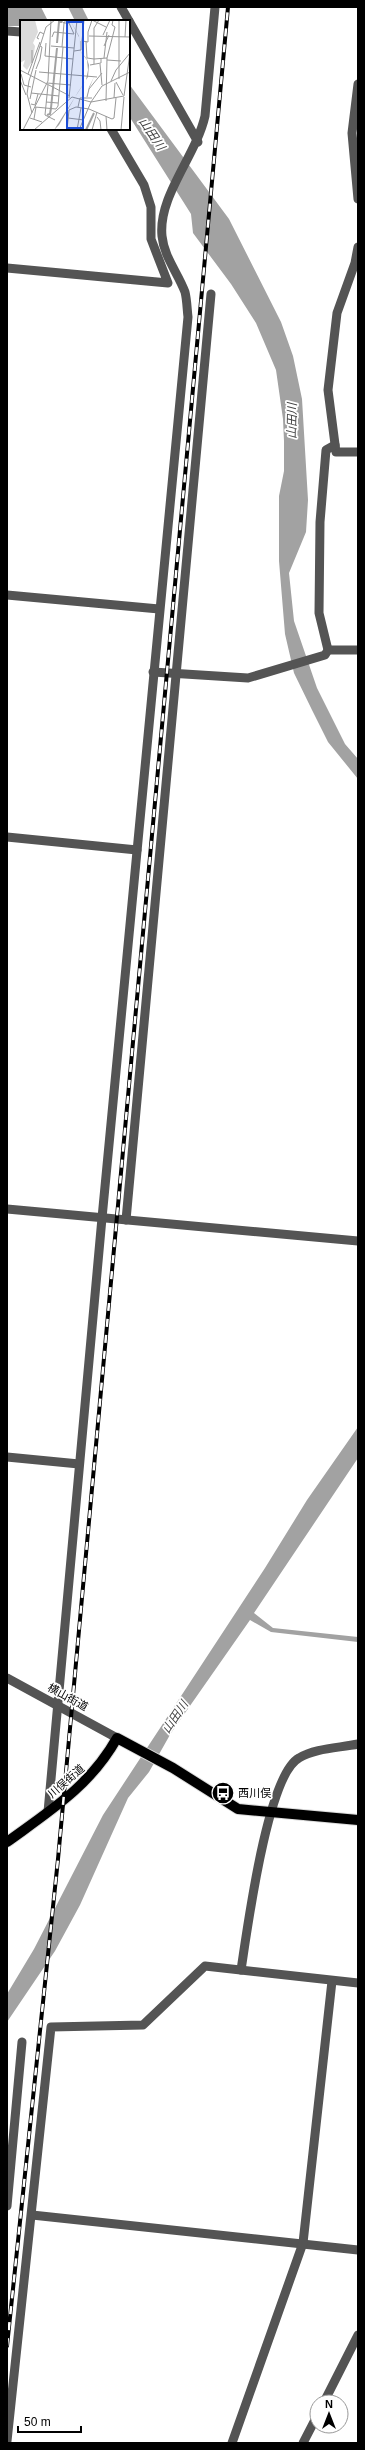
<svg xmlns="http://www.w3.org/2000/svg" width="365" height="2450" font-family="Arial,'Noto Sans JP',sans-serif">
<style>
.water{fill:#a2a2a2}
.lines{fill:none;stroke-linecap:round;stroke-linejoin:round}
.major-casing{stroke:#dbdbdb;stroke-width:12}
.minor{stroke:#545454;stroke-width:9}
.major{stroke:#000;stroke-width:10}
.rail-casing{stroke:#000;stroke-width:4}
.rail{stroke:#fff;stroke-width:2.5;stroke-dasharray:8;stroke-linecap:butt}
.labels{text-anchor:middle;stroke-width:3.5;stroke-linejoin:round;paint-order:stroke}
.street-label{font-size:11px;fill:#000;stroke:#fff}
.poi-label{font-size:11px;fill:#000;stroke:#fff;text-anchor:start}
.water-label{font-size:12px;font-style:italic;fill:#434343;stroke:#fff}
.inset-river{fill:none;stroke:#a2a2a2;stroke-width:2}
.inset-road{fill:none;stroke:#999;stroke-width:1}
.view{fill:#1d4ed8;fill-opacity:0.15;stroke:#1d4ed8;stroke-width:2}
.inset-edge{fill:none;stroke:#000;stroke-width:2}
</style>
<rect width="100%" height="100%" fill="#fff"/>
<g class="water">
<polygon points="7,7 41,7 48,21 21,21 21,26 7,26"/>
<polygon points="68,7 82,7 89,21 75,21"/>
<polygon points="129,84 229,219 281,322 293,356 302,399 308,500 306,532 289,573 294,621 317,688 345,744 358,759 358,779 328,742 312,710 294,673 285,634 279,561 279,496 284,471 284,441 283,419 276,370 256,323 231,284 193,233 191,214 129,116"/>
<polygon points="358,1427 358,1458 254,1613 273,1628 358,1637 358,1642 271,1632 250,1620 171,1733 149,1772 128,1798 80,1905 55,1951 7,2022 7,1994 34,1949 103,1815 265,1568 307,1500"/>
</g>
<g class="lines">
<g class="major-casing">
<path id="major" d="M7 1842C51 1810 90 1786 117 1738L173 1768 238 1809 358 1820"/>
</g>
<g class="minor">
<polyline points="121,7 129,21"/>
<polyline points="129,21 198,142"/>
<polyline points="7,31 21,32"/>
<polyline points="358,84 352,133 358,199"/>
<polyline points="358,247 355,263 337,313 328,390 336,452 358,452"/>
<polyline points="7,268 168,283 151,239 151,207 144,185 111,129"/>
<polyline points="7,595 159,609"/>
<polyline points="328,650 358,650"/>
<polyline points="153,672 248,678 325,655 328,650 319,613 320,522 326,450 335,445"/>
<polyline points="7,837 137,850"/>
<polyline points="7,1209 358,1241"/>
<polyline points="126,1220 211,294"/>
<polyline points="7,1457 79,1464"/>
<polyline points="7,1678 117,1738"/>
<path d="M48 1812 102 1218 188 317C187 309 187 300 185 292 178 273 164 257 162 236 158 196 196 156 205 116L215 7"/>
<path d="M241 1970C247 1932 267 1775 299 1758 315 1748 339 1748 358 1744"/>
<polyline points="7,2206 22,2042"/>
<polyline points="32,2215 358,2250"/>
<polyline points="324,2402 358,2335"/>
<polyline points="7,2441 51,2027 143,2025 205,1966 358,1983"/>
<polyline points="232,2443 303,2243 332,1981"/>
<polyline points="303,2443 317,2416"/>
</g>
<use href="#major" class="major"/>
<g class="rail-casing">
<polyline id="rail" points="7,2346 58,1859 228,7"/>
</g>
<use href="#rail" class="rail"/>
</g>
<defs>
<g id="bus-disc" transform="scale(1.15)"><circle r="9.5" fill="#000" stroke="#fff"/><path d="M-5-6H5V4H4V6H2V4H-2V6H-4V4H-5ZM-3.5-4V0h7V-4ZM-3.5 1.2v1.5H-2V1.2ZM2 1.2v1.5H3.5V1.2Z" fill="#fff"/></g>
</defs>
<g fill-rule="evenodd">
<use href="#bus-disc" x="223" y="1793"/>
</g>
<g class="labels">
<g class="street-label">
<text transform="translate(68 1697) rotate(29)" y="4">横山街道</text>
<text transform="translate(66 1781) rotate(-41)" y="4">川俣街道</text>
</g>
<g class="poi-label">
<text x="238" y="1797">西川俣</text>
</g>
<g class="water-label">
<text transform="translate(152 134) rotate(56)" y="4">山田川</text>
<text transform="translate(292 421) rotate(-89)" y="4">山田川</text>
<text transform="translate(175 1717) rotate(-56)" y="4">山田川</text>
</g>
</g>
<g transform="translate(20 20)">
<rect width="110" height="110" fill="#fff"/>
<path d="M0 0H15L18 12 13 23 15 26 13 40 7 50 3 46 5 40 0 43Z" fill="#dbdbdb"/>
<path d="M50 0 59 16 60 31 67 39 69 45 68 57 58 72 68 71 69 67 74 57 68 71 58 72 39 105 34 110 66 60 68 50 67 40 60 31 59 17Z" fill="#a2a2a2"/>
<path class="inset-river" d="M37 23 39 2H42M27 95 30 94 31 88 37 28M66 110 74 93"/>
<path class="inset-road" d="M40 0 44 3 42 27M64 0 62 21 68 22V12L72 0 86 7M79 0 74 8V39L87 38 95 7 92 5 93 0M83 15 90 0M69 16 110 17M32 17 34 12 54 14 49 3H44L46 0M105 17 106 0M19 19 17 18 20 12 24 14M66 21 67 38 74 39V44M26 23 25 36 53 39M31 26 54 28M84 26 89 15M54 31 61 30V21M84 38 87 12M87 40 101 41M12 43V30M80 44 82 65M70 45 81 43V39M16 49 20 39 22 27 20 26M0 50 50 76M19 52 77 57M1 54 4 65 11 67M8 54 20 22M99 59V0M0 60 6 75M91 61 96 50 110 33M96 62 103 75M27 63 51 65M28 65 25 95 35 100M11 73 39 76M67 77 69 69 82 53M49 78 57 0M94 78 95 63M10 79 16 50M86 81 87 38M26 82 38 83M11 84 15 85 18 74M38 86 43 27M15 87 36 89 38 86M58 87 60 78H72M69 89 92 99M12 93 7 74 9 61 26 7 35 0M86 96 87 110M77 97 80 101 81 110M10 98 22 102M48 98 64 100M14 99 16 87M92 99 94 98 96 78M3 110 28 61 31 0M14 110 52 77 71 82 82 66 110 52M47 110 49 90 56 87 69 89M57 110 61 88M59 110 71 82 104 76 110 33M72 110 77 92M101 110 104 77"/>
<path class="view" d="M47 2H63V108H47Z"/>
<rect width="110" height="110" class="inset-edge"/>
</g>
<rect width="365" height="2450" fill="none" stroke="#000000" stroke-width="16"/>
<g transform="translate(329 2414)"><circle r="19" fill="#ffffff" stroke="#999999"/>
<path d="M0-3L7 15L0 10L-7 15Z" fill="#000000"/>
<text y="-6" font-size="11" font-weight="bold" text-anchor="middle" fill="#000000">N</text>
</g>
<path d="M18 2426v6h63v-6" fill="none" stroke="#000000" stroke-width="2"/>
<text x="24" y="2426" font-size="12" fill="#000000" stroke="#ffffff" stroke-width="3" paint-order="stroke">50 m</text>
</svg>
